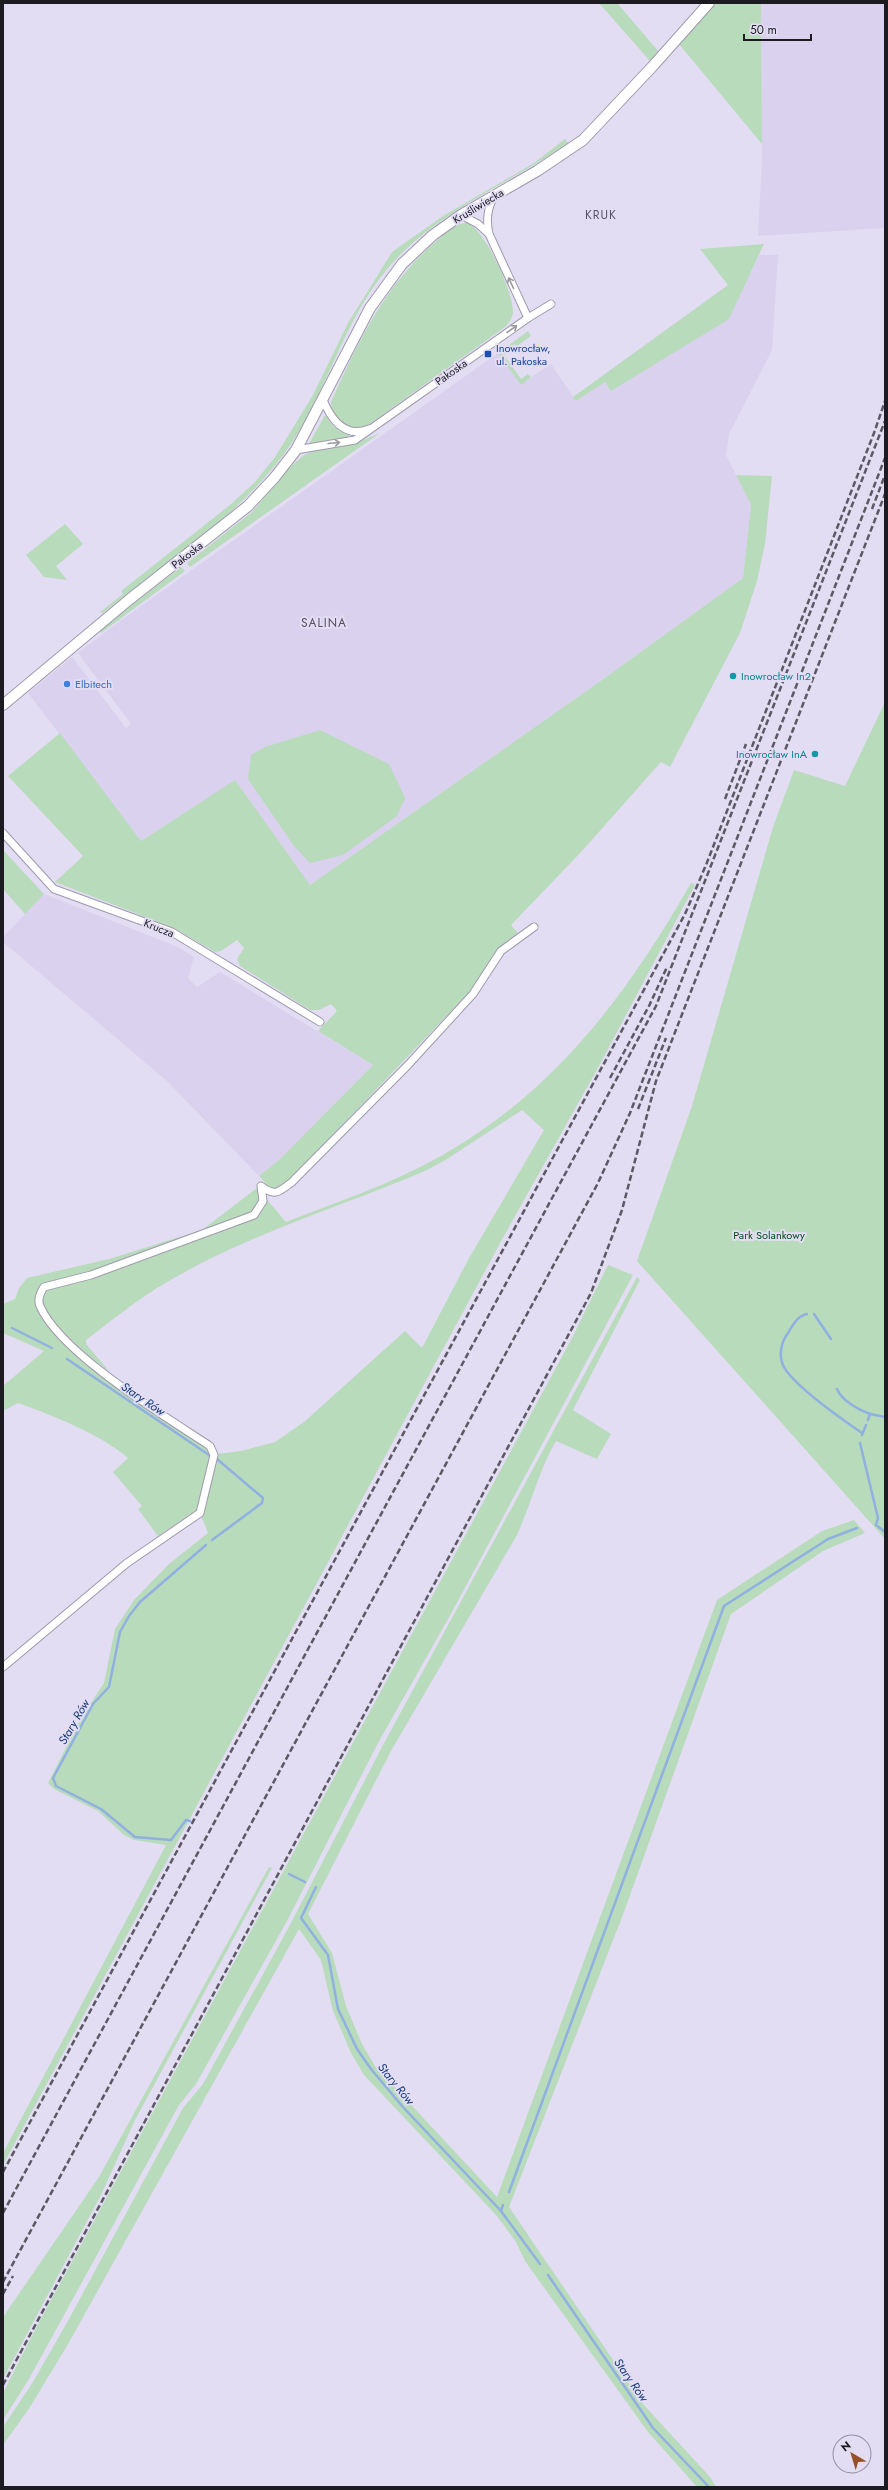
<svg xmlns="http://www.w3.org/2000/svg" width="888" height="2490" viewBox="0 0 888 2490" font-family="Jost,sans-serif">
<rect width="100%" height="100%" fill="#e3ddf3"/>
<g fill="#dad1ee">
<polygon points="761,3 885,3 885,228 758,236 762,159"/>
<polygon points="759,255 778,255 772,350 729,434 726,455 751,505 743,578 595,685 310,885 190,809 141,841 28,693 72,657 126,728 131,724 78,653 120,621 498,353 521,384 551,364 576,401 605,382 611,390 751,273"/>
<polygon points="44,894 178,947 194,957 188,978 197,987 220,972 373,1065 280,1159 259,1176 167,1081 3,942 3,937"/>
</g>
<g fill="#b8dbbb">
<polygon points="599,3 617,3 659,52 650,61"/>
<polygon points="714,3 761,3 762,144 679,44"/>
<path d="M565,139l3,4c-55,38 -122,65 -169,113 -52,52 -67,125 -106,185 -48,72 -124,119 -190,172l-3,-1 23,-18 -2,-3 109,-86 25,-23 20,-25 38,-62 35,-72 44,-71 51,-36 91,-53z"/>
<path d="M467,223c18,6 46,69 46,88 0,7 -4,12 -8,16l-137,98c-17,8 -37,-4 -37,-23 27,-60 56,-121 108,-163 8,-7 17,-16 28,-16z"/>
<polygon points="764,244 729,319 611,391 605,382 576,401 573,397 728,285 700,249"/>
<polygon points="528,331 531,336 504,355 521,379 528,374 531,377 521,385 498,353"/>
<polygon points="325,415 333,426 350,434 348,438 309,444"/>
<polygon points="380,433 190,567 187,563 252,512 290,467 304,455 319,449 356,443"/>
<polygon points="736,475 772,476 765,544 757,581 740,633 670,767 661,762 582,851 511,925 518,933 499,949 474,987 290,1180 282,1186 271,1189 259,1176 280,1159 373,1065 318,1031 337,1011 331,1004 319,1010 310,1010 240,966 237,959 244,948 237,940 221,951 215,952 174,928 55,882 83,856 8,776 60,733 141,841 235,780 310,885 595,685 743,578 751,505"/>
<polygon points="65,524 83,544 56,566 67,580 44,577 26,555"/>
<polygon points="181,567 185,571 101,633 99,630"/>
<polygon points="885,702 885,1539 637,1261 692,1106 773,827 794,770 845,786"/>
<polygon points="320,730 389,764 405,798 397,816 343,855 310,863 294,846 248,779 251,755 265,747"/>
<polygon points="3,850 44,894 25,914 3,889"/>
<path d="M691,883l4,2 -96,181 -95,170 -501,929v-12l163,-308 -32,-5 -10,-5 -26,-24 -44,-22 -6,-6 33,-65 23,-35 11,-54 19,-29 35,-36 39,-31 -6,-15 15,-64 24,-3 34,-9 29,-20 101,-91 17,17 46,-88 76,-130 -22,-20 -75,49 -20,11c-86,37 -179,64 -260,112 -29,17 -55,38 -81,58v4l23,27 -32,-24 -5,5 135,97 3,9 -13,52 -39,26 -20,-27 4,-3 -29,-34 15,-14c-28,-24 -74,-42 -110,-55l-15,8v-25l41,-35 -41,-18v-29l12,-5 4,-11 8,-10 82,-19 93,-29 55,-42 29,34c51,-20 105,-38 153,-65 115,-64 188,-162 252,-274z"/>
<polygon points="608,1265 633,1275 452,1612 378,1743 287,1921 196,2084 179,2105 29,2379 3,2420 3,2393 36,2328 571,1340"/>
<path d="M637,1277l3,3 -67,130 38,24 -14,25 -41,-18c-17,29 -25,63 -39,94l-126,216 -83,163 24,39 14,53 16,38 13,22 122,131 220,-597 105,-69 32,-11 11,13 -42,18 -92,63 -107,298 -115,295 134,197 67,73 6,10h-19l-49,-55 -123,-171 -9,-19 -19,-26 -133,-141 -13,-22 -18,-42 -12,-51 -22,-31 -232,417 -37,61 -27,38v-18l30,-45 36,-63 114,-211 20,-24 88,-161 92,-178z"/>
<polygon points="269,1867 272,1868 135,2120 102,2193 3,2379 3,2317 99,2177"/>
</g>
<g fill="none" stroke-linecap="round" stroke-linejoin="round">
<g stroke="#90b0e1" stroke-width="2.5">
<path d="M807,1314c-10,2 -14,11 -19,19 -6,8 -10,21 -5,32 9,20 60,55 79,68"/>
<polyline points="814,1314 831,1339"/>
<polyline points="12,1328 52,1348"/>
<polyline points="67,1359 209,1455"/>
<path d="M837,1389c5,12 22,21 33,25"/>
<polyline points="868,1420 870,1414 885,1417"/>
<polyline points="862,1435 866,1425"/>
<polyline points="860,1443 878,1518 876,1525 885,1532"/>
<polyline points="212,1540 262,1503 263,1498 217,1459"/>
<polyline points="190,1821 186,1820 171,1840 135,1837 101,1809 56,1786 53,1778 93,1704 109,1687 120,1632 129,1616 140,1602 206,1545"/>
<polyline points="289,1874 305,1882"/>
<polyline points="316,1887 301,1918 328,1955 338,2009 357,2049 371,2069 402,2106 501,2211 540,2264"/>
<polyline points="509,2192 724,1606 828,1539 857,1528"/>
<polyline points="501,2211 503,2205"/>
<polyline points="548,2275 653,2428 709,2487"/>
</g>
<defs>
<g id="minor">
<path d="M494,196c-7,13 -8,24 -5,38l39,84"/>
<polyline points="461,215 478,224 489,234"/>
<path d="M323,400c8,19 22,39 46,29"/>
<polyline points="296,450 355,440 528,318 551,304"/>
<polyline points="3,833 54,889 172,932 320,1022"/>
<path d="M3,1667l124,-104 73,-50 14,-58 -4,-9c-44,-29 -150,-93 -170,-140 -3,-7 0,-13 4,-19l47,-12 163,-60 9,-14 -2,-15c14,11 18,6 31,-4l116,-117 65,-71 28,-43 33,-24"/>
</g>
<polyline id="secondary" points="3,705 130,599 248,506 275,477 296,450 370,308 402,264 433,235 461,215 537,171 583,140 652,67 709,3"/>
</defs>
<use href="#minor" stroke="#9f99ad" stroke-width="9"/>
<use href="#secondary" stroke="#9f99ad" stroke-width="12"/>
<use href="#minor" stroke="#fff" stroke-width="7"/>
<use href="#secondary" stroke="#fff" stroke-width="10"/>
<g stroke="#5c5864" stroke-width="2.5" stroke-dasharray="6 3" stroke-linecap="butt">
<polyline points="872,509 885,475"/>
<polyline points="725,799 746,744"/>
<polyline points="610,1078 649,1006 667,967"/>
<polyline points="638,1109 666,1038"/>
<polyline points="3,2172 685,914 706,865 874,433 885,401"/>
<polyline points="3,2213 656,1006 885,421"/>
<polyline points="3,2282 598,1183 630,1113 885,458"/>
<polyline points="3,2294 13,2276"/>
<polyline points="3,2385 591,1293 622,1210 656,1081 885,494"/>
</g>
</g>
<defs><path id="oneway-shaft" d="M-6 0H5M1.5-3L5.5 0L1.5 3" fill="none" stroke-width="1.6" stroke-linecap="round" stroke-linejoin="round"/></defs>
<g stroke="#99989c">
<use href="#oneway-shaft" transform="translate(511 283) rotate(-115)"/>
<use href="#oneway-shaft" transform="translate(512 329) rotate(-35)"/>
<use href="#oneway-shaft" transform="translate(334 443) rotate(-5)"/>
</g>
<rect fill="#1a4fb4" stroke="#e3ddf3" stroke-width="1.5" x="484" y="350" width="8" height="8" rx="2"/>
<g fill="#0f9aa8" stroke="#e3ddf3" stroke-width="1.5">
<circle cx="733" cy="676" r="4"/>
<circle cx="815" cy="754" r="4"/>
</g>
<circle fill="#3f7fe0" stroke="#e3ddf3" stroke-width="1.5" cx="67" cy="684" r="4"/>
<g text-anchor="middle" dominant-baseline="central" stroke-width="4" stroke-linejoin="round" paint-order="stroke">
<g font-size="11" fill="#1d1b22" stroke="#e3ddf3">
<text transform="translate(478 206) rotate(-31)">Kruśliwiecka</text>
<text transform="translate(451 372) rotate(-35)">Pakoska</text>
<text transform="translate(187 555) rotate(-38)">Pakoska</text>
<text transform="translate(159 928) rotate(22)">Krucza</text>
</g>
<g font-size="11" fill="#164399" stroke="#e3ddf3" text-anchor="start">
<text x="496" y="348">Inowrocław,<tspan x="496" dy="13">ul. Pakoska</tspan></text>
</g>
<g font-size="11" fill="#0d838f" stroke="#e3ddf3" text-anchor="start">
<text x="741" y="676">Inowrocław In2</text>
<text x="807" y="754" text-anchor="end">Inowrocław InA</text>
</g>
<g font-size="11" fill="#366cbe" stroke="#e3ddf3" text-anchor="start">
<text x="75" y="684">Elbitech</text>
</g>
<g font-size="11" fill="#004d18" stroke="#e3ddf3">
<text x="769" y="1235">Park Solankowy</text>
</g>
<g font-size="12" letter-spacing="1" fill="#575163" stroke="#e3ddf3">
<text x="601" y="215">KRUK</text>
<text x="324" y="623">SALINA</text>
</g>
<g font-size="12" font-style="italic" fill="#183d78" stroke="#e3ddf3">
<text transform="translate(143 1399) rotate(34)">Stary Rów</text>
<text transform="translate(74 1722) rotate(-60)">Stary Rów</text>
<text transform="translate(396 2084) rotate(51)">Stary Rów</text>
<text transform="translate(631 2380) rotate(55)">Stary Rów</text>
</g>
</g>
<rect width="888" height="2490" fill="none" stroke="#1d1b22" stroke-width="8"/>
<g transform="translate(852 2454) rotate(322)"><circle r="19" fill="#e3ddf3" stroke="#948f9f"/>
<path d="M0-3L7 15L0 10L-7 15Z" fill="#965127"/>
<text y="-6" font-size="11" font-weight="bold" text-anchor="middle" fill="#1d1b22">N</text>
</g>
<path d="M744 34v6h67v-6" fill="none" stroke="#1d1b22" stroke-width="2"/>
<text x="750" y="34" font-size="12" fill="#1d1b22" stroke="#e3ddf3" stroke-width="3" paint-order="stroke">50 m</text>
</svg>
